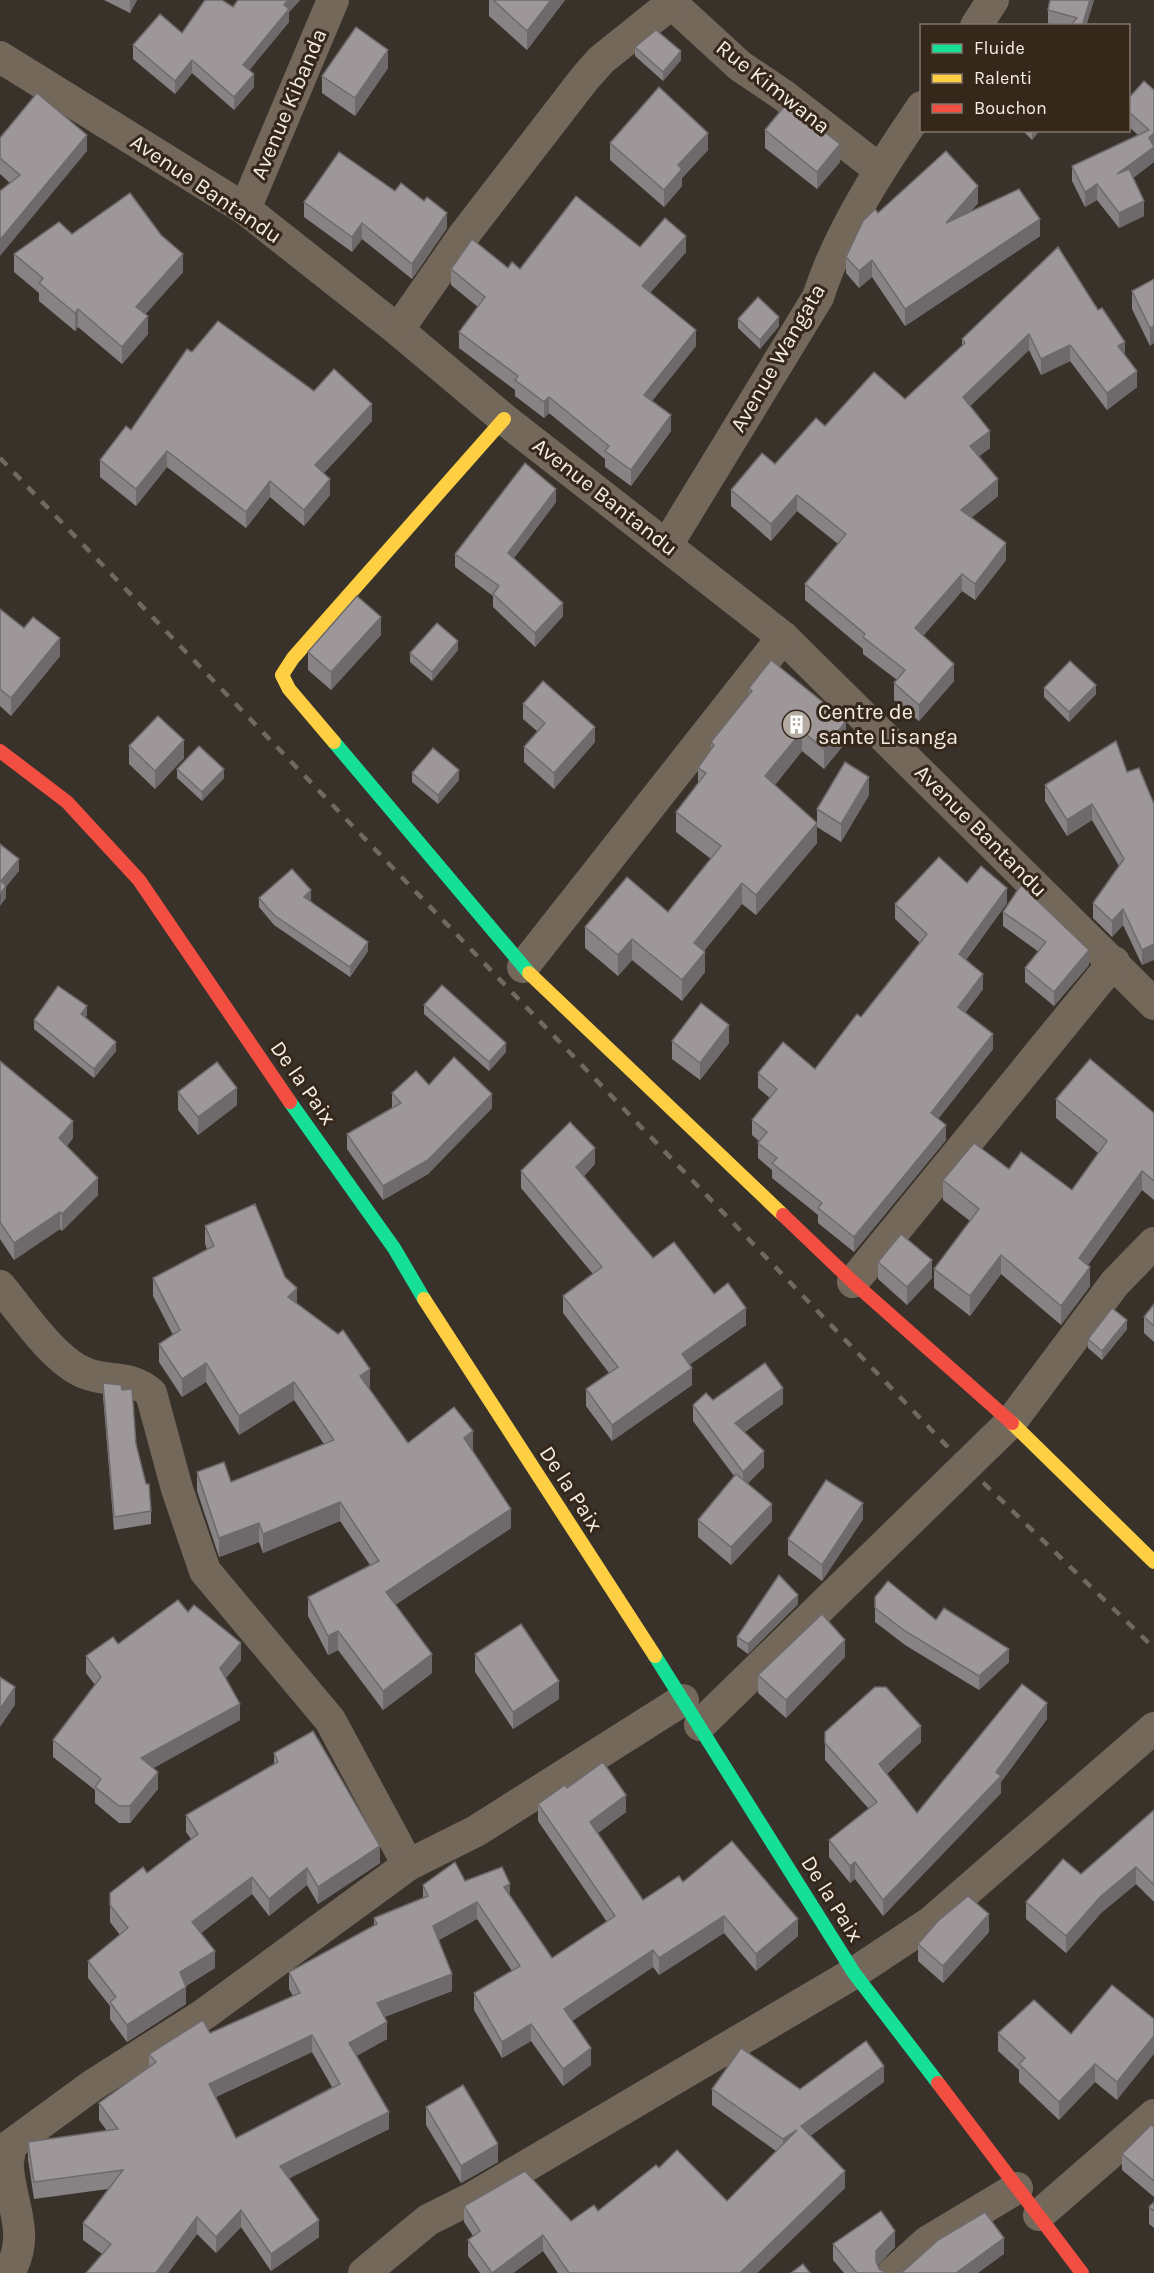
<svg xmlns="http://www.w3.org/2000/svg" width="1154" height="2273" viewBox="0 0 1154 2273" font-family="Karla,sans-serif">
<rect width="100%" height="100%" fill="#39322a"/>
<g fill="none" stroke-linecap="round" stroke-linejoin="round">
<g stroke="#74685b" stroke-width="32">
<polyline points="668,0 740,66 783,95 880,170"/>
<polyline points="976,26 993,0"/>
<polyline points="0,57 245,209 398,330 504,419 783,637 1154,1004"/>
<polyline points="245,209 333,0"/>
<polyline points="398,330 464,235 585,78 601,60 672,3"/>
<path d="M667,545l151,-248c22,-68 64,-131 104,-190"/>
<polyline points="523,967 783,637"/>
<polyline points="853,1282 1114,962"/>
<path d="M0,1286c21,25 54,75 85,87 24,10 44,1 66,20l26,96 28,82 125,149 78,145"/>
<polyline points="700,1725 1011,1422 1115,1283 1154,1243"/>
<polyline points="1039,2215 1154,2115"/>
<path d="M9,2273c22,-39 2,-66 -1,-105 -1,-7 2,-16 3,-23l82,-60 110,-70 205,-150 68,-34 207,-131"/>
<polyline points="364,2273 428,2220 472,2198 854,1973 931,1922 1154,1728"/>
<polyline points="893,2273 927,2242 1017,2188"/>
</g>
<g stroke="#16e098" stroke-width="14">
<polyline points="334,742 529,973"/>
<polyline points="290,1102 394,1248 424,1299"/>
<polyline points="655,1656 854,1973 938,2083"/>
</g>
<g stroke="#ffcf43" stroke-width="14">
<polyline points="334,742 289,689 282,675 293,658 504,419"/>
<polyline points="529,973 783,1215"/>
<polyline points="424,1299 655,1656"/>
<polyline points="1012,1423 1154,1562"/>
</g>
<g stroke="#f24e42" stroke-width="14">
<polyline points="0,751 67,802 139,880 290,1102"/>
<polyline points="783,1215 853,1282 1012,1423"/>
<polyline points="938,2083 1082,2273"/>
</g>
<polyline stroke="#716960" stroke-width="4.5" stroke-dasharray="10 10" stroke-linecap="butt" points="0,458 966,1466 1154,1648"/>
</g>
<g fill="#878284" fill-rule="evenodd">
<polygon points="104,0 137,0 130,13"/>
<polygon points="238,0 300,0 289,12 289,22 249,70 254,87 234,110 192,73 175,94 133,59 133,45 182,33 233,7"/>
<polygon points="489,0 565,0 527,50 489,16"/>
<polygon points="1050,0 1094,0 1086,26 1057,26 1048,23 1048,10"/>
<polygon points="635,47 681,60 663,81 635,56"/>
<polygon points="388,68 355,116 322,93 322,76"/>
<polygon points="1144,81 1154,162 1133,178 1144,216 1119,228 1097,200 1085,207 1072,181 1072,166 1138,135 1128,126 1128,99"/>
<polygon points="765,130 840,162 817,189 765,148"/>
<polygon points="1022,130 1040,130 1032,140"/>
<polygon points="0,138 87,151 10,183 0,174"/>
<polygon points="610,143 708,150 682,178 682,186 664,207 610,160"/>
<polygon points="304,202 447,228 412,279 362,239 352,252 304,217"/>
<polygon points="978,203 970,212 1040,236 905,326 872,277 859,288 846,273 846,257 878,213"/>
<polygon points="72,234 183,272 145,314 148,334 122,364 78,327 75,331 39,301 39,293 14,272 14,254"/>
<polygon points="640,247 686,252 650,293 696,346 652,401 671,431 631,486 605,467 605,459 549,413 544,418 515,396 515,390 459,348 459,332 478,307 451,285 451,269 508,268 520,269"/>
<polygon points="1058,247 1125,355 1137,387 1107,410 1070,361 1041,375 1029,350 970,406 990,448 979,456 998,496 971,518 1006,560 975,600 962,591 923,636 954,681 919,721 894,700 894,683 897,680 863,654 863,649 805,600 805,584 838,544 797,511 771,541 731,506 731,490 775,464 825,426 905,399 962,346 962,339"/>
<polygon points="1154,279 1150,346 1132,309 1132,291"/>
<polygon points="738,319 779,326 760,349 738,328"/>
<polygon points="192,352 314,391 372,421 324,473 330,495 304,526 270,497 246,528 167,467 136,506 100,477 100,460 131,430"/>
<polygon points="556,502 514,558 563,616 535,647 493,607 493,596 455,567 455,554"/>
<polygon points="0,609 60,656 11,716 0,706"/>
<polygon points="381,635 331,690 308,670 308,652"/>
<polygon points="458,650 432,681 410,662 410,653"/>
<polygon points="749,688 846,742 824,769 802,751 775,785 817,843 756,915 742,904 704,951 705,972 682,1001 632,960 618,976 585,948 585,927 668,912 711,859 676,832 676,812 698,783 698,768 711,749 711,742 749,695"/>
<polygon points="1044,688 1096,694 1069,722 1044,697"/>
<polygon points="523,704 595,742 554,789 524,762 524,747 538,732 523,719"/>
<polygon points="129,746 184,758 155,789 129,764"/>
<polygon points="177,769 224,778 202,801 177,778"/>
<polygon points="1127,772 1154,804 1142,965 1123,925 1112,937 1093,918 1093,903 1119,866 1092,820 1067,836 1045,801 1045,785"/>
<polygon points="412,773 459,780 438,804 412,782"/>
<polygon points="869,795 841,842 817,827 817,809"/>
<polygon points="967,883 1007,903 966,960 983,989 965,1013 993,1049 938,1119 946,1140 854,1252 818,1223 818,1215 772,1178 772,1170 758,1158 758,1143 759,1141 752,1135 752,1120 770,1098 758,1088 758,1073 815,1069 861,1017 920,943 895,919 895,904"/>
<polygon points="259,898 311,899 310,900 368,951 350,977 274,925 259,907"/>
<polygon points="1003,912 1089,965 1054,1006 1025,982 1025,968 1039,952 1003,926"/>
<polygon points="424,1005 506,1052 489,1071 424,1014"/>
<polygon points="87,1015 85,1017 116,1051 94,1078 34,1029 34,1020"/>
<polygon points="672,1041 729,1043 700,1080 672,1059"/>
<polygon points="0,1061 73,1138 67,1146 98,1195 62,1231 60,1229 14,1260 0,1239"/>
<polygon points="429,1085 492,1108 428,1174 383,1200 347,1149 347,1134 392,1108 392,1093"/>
<polygon points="178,1092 237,1105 198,1135 178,1110"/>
<polygon points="1056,1099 1154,1113 1154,1200 1142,1190 1088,1265 1090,1286 1061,1325 1001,1274 970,1316 934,1288 934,1269 970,1221 943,1200 943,1180 1009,1169 1072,1190 1098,1153 1056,1118"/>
<polygon points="595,1164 584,1176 653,1258 714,1294 746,1325 689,1365 692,1385 612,1441 586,1406 586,1389 609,1373 563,1313 563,1296 593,1274 521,1188 521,1171"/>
<polygon points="205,1226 285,1277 297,1303 370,1387 369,1388 408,1443 473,1450 511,1528 395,1605 432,1673 383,1710 338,1650 328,1655 308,1616 308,1597 370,1565 340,1521 263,1553 259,1542 219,1557 197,1491 197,1472 231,1482 324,1444 294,1400 239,1435 206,1382 182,1397 159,1362 159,1344 173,1335 153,1296 153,1278 207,1249 205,1244"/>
<polygon points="878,1262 932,1278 907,1305 878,1279"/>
<polygon points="1154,1304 1154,1342 1144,1333 1144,1317"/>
<polygon points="1127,1329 1102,1360 1088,1348 1088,1339"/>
<polygon points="103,1383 136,1444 151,1511 151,1524 114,1530 103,1396"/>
<polygon points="713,1400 783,1404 745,1432 764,1467 748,1483 772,1521 731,1565 698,1537 698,1520 734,1476 693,1421 693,1405"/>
<polygon points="863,1519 822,1581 788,1555 788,1539"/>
<polygon points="875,1597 936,1620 1009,1662 979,1690 905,1645 875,1622"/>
<polygon points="798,1604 748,1654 737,1646 737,1637"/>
<polygon points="188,1612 241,1660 226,1678 240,1720 153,1768 158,1789 130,1823 119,1823 95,1803 95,1790 53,1757 53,1740 95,1685 86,1673 86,1656 118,1644"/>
<polygon points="475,1654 559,1699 513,1729 475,1672"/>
<polygon points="845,1657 786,1718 758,1693 758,1675"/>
<polygon points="1047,1719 1001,1782 1001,1793 883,1916 855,1879 850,1883 829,1857 829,1840 869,1809 825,1760 825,1732 921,1742 887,1774 917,1813"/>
<polygon points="274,1753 380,1863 318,1904 307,1885 269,1916 252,1894 201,1933 215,1968 186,1986 186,2004 127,2042 110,2019 110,2006 88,1978 88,1961 120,1935 110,1922 110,1893 147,1873 191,1839 186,1832 186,1815 274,1764"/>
<path d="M567,1788l59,24 -28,21 45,67 40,-18 115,54 -42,35 -32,-38 -65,42 -6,-8 -81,54 19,44 -28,21 -32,-45 -29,17 -28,-48v-17l38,-22 -35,-52 -38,21 13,51 -68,26 3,22 -31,17 33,73 -100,49 30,59 -48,34 -30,-44 -25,26 -19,-19 -29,39h-82l16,-19 -19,-14v-17l25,-34 -74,10 -6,-40v-17l79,-11 -8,-11v-17l50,-37v-12l61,-21 83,-37 -4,-7v-17l85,-47v-7l49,-20v-13l42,-4 45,14 42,63 55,-36 -69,-101v-17zM312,2052l20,35 -96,51 -20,-41z"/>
<polygon points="1154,1810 1154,1902 1136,1884 1101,1913 1066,1953 1026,1919 1026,1902 1081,1874"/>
<polygon points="989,1932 943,1983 918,1961 918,1944"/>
<polygon points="1154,2019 1117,2100 1095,2082 1059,2120 1019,2082 1019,2070 998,2051 998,2033 1071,2034"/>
<polygon points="884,2082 810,2136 845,2188 757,2273 558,2273 543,2251 513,2273 480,2273 468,2256 468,2240 473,2236 464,2222 464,2206 571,2221 598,2211 659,2168 727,2201 776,2151 712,2105 712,2089 800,2089"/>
<polygon points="426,2107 498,2162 461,2183 426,2125"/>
<polygon points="1154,2127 1154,2197 1122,2170 1122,2154"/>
<polygon points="1154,2202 1154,2228 1149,2224 1149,2207"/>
<polygon points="833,2244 895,2247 878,2265 879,2269 886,2273 844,2273 833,2260"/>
</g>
<g fill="#6e6a6b">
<polygon points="130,0 137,0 130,13"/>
<polygon points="288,0 300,0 289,12 289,22 243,78 243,65"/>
<polygon points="551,0 565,0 527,50 527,31"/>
<polygon points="1090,0 1094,0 1086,26 1082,26"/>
<polygon points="388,50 388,68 355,116 355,98"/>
<polygon points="681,51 681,60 663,81 663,72"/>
<polygon points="192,60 192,73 175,94 175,81"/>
<polygon points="254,74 254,87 234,110 234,97"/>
<polygon points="1032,130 1040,130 1032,140"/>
<polygon points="708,133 708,150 682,178 682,186 664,207 664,190 678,165"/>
<polygon points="1154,133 1154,162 1117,189 1117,174"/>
<polygon points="87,135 87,151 0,256 0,240"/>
<polygon points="840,144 840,162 817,189 817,172"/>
<polygon points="1097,184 1097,200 1085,207 1085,192"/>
<polygon points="978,186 978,203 946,240 946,223"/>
<polygon points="1144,201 1144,216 1119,228 1119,213"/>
<polygon points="447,213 447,228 412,279 412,264"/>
<polygon points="1040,219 1040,236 905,326 905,309"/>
<polygon points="362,223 362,239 352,252 352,237"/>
<polygon points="686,236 686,252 642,302 642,286"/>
<polygon points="183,254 183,272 136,325 136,307"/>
<polygon points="872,260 872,277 859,288 859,271"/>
<polygon points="78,309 78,327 75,331 75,313"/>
<polygon points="148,316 148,334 122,364 122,347"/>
<polygon points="779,317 779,326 760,349 760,340"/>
<polygon points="1154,326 1154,343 1150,346 1150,328"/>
<polygon points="696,330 696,346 644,411 644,395"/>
<polygon points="1029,334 1029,350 963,413 963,397"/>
<polygon points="1125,342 1125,358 1118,346"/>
<polygon points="1070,345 1070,361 1041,375 1041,359"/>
<polygon points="1137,371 1137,387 1107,410 1107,393"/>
<polygon points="549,397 549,413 544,418 544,402"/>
<polygon points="372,404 372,421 315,482 315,465"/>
<polygon points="671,415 671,431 631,486 631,470"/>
<polygon points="990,431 990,448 970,463 970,446"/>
<polygon points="167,451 167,467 136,506 136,489"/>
<polygon points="330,479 330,495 304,526 304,510"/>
<polygon points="998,479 998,496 961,526 961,510"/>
<polygon points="270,481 270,497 246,528 246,512"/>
<polygon points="556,489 556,502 508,566 508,553"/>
<polygon points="797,495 797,511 771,541 771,524"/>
<polygon points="1006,543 1006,560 975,600 975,584"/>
<polygon points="962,574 962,591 915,645 915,628"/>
<polygon points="563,603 563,616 535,647 535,633"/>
<polygon points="381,617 381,635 331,690 331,672"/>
<polygon points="60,638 60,656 11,716 11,698"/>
<polygon points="458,641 458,650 432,681 432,672"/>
<polygon points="954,664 954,681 919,721 919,705"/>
<polygon points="1096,685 1096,694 1069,722 1069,712"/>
<polygon points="846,721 846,742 824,769 824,749"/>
<polygon points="595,727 595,742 554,789 554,773"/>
<polygon points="802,731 802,751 765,797 765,776"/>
<polygon points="184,740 184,758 155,789 155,771"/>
<polygon points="224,769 224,778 202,801 202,792"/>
<polygon points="459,770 459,780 438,804 438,795"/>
<polygon points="869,777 869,795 841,842 841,824"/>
<polygon points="1092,804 1092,820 1067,836 1067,820"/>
<polygon points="817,823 817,843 756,915 756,895"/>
<polygon points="19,859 19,871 6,887 6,898 0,906 1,881"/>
<polygon points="742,883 742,904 694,963 694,943"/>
<polygon points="1007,888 1007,903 959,969 959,954"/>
<polygon points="311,890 311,899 304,906 304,897"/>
<polygon points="1123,909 1123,925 1112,937 1112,921"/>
<polygon points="632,939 632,960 618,976 618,955"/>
<polygon points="368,942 368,951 350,977 350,967"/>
<polygon points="1154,944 1154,960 1142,965 1142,950"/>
<polygon points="1089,950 1089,965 1054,1006 1054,992"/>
<polygon points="705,952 705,972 682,1001 682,980"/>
<polygon points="983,974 983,989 958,1022 958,1007"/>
<polygon points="87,1006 87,1015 81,1023 81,1014"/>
<polygon points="729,1025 729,1043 700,1080 700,1063"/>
<polygon points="993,1034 993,1049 931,1128 931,1113"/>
<polygon points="116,1042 116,1051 94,1078 94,1069"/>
<polygon points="506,1043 506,1052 489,1071 489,1062"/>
<polygon points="237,1088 237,1105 198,1135 198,1117"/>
<polygon points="492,1094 492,1108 428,1174 383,1200 383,1186"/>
<polygon points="73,1121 73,1138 59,1155 59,1138"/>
<polygon points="946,1125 946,1140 854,1252 854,1237"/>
<polygon points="595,1148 595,1164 576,1183 576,1167"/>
<polygon points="1142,1171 1142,1190 1079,1277 1079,1258"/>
<polygon points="98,1178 98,1195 62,1231 62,1214"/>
<polygon points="60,1212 60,1229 14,1260 14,1243"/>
<polygon points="1001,1255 1001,1274 970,1316 970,1296"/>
<polygon points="932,1260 932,1278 907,1305 907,1287"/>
<polygon points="1090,1267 1090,1286 1061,1325 1061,1306"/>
<polygon points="297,1288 297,1306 288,1297"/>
<polygon points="746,1308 746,1325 682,1370 682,1354"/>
<polygon points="1127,1320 1127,1329 1102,1360 1102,1351"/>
<polygon points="206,1363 206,1382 182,1397 182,1379"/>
<polygon points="692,1368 692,1385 612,1441 612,1425"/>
<polygon points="370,1369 370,1387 360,1394 360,1376"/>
<polygon points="294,1382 294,1400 239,1435 239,1416"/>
<polygon points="783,1388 783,1404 735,1439 735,1423"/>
<polygon points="473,1431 473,1450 464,1457 464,1438"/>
<polygon points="764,1451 764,1467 743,1488 743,1472"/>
<polygon points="340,1502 340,1521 263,1553 263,1534"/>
<polygon points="863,1503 863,1519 822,1581 822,1565"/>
<polygon points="772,1504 772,1521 731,1565 731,1547"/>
<polygon points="511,1509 511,1528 386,1611 386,1592"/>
<polygon points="259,1523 259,1542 219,1557 219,1538"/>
<polygon points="798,1595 798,1604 748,1654 748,1644"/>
<polygon points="338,1631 338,1650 328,1655 328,1636"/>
<polygon points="845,1640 845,1657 786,1718 786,1700"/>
<polygon points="241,1643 241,1660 220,1685 220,1668"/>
<polygon points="1009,1649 1009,1662 979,1690 979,1676"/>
<polygon points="432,1654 432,1673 383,1710 383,1691"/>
<polygon points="559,1681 559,1699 513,1729 513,1712"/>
<polygon points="15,1687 15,1705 0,1727 0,1709"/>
<polygon points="1047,1703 1047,1719 1001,1782 1001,1793 883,1916 883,1900 996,1772"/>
<polygon points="240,1704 240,1720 141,1775 141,1758"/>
<polygon points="921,1726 921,1742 879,1781 879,1764"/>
<polygon points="158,1772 158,1789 130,1823 130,1806"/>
<polygon points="626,1795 626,1812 590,1839 590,1822"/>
<polygon points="380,1846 380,1863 318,1904 318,1887"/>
<polygon points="855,1862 855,1879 850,1883 850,1866"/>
<polygon points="1136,1867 1136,1884 1101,1913 1066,1953 1066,1936 1101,1896"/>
<polygon points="307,1868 307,1885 269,1916 269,1899"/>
<polygon points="252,1877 252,1894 192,1939 192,1922"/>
<polygon points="510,1884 510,1901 504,1887"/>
<polygon points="477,1902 477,1919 433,1943 433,1926"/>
<polygon points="989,1914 989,1932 943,1983 943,1966"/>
<polygon points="724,1916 724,1933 659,1975 659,1958"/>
<polygon points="798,1919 798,1936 756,1971 756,1954"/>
<polygon points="653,1950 653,1967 564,2026 564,2009"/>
<polygon points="215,1951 215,1968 180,1989 180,1972"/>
<polygon points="452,1974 452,1991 377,2020 377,2003"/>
<polygon points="186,1987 186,2004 127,2042 127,2025"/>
<polygon points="387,2022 387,2039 349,2060 349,2043"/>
<polygon points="531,2024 531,2041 502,2058 502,2042"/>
<polygon points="312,2035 312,2052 209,2100 209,2084"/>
<polygon points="1154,2036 1154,2054 1117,2100 1117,2082"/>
<polygon points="591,2048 591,2065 563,2086 563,2069"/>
<polygon points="1095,2064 1095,2082 1059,2120 1059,2102"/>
<polygon points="884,2066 884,2082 801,2143 801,2126"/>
<polygon points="389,2112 389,2129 280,2183 280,2166"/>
<polygon points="797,2130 783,2156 783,2139"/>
<polygon points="498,2144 498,2162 461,2183 461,2166"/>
<polygon points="845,2171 845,2188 757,2273 740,2273"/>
<polygon points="241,2210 241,2227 216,2253 216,2237"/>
<polygon points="197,2217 197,2234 168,2273 156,2273"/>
<polygon points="319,2220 319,2237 271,2271 271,2254"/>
<polygon points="895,2231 895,2247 876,2267 876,2273 876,2251"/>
<polygon points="543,2235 543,2251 513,2273 492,2273"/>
<polygon points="1004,2238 1004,2254 978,2273 956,2273"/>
</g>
<g fill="#9d9799" stroke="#6e6a6b" stroke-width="1.5" fill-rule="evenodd">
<polygon points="205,0 222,0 233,7 238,0 288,0 284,5 289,9 243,65 254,74 234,97 192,60 175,81 133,45 160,14 182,33"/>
<polygon points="493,0 551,0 527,31"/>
<polygon points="1050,0 1090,0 1082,26 1070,26 1077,18 1048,10"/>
<polygon points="356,27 388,50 355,98 322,76"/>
<polygon points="656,30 681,51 663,72 635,47"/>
<polygon points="1144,81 1154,90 1154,133 1149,138 1154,147 1117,174 1129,169 1144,201 1119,213 1097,184 1085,192 1072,166 1149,130 1128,111 1128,99"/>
<polygon points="659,87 708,133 678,165 682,169 664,190 610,143"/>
<polygon points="37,93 87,135 0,240 0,191 20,175 0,158 0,138"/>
<polygon points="787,103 840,144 817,172 765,130"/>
<polygon points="946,151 978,186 946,223 1019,189 1040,219 905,309 872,260 859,271 846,257 863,221 875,209 878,213"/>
<polygon points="339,152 395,191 401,183 424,201 427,197 447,213 412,264 362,223 352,237 304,202"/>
<polygon points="130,193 161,235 183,254 136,307 148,316 122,347 78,309 75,313 39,283 43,278 14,254 59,222 72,234"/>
<polygon points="576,196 640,247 665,218 686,236 642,286 696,330 644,395 671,415 631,470 605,451 609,446 549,397 544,402 515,380 518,376 459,332 485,297 451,269 472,239 508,268 512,262 520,269"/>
<polygon points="1058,247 1098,310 1102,308 1125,342 1118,346 1137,371 1107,393 1070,345 1041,359 1029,334 963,397 990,431 970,446 998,479 961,510 1006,543 975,584 962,574 915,628 954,664 919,705 894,683 905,670 863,637 865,634 805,584 846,534 797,495 771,524 731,490 762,453 775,464 816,418 825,426 874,372 905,399 965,343 962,339"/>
<polygon points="1154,279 1154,326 1150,328 1132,291"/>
<polygon points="758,297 779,317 760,340 738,319"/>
<polygon points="218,321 314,391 334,369 372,404 315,465 330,479 304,510 270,481 246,512 167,451 136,489 100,460 126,426 131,430 187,349 192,352"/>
<polygon points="525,463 556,489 508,553 563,603 535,633 493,594 499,586 455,554"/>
<polygon points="357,596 381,617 331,672 308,652"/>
<polygon points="0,609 24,628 33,617 60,638 11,698 0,689"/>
<polygon points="437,623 458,641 432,672 410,653"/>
<polygon points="771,660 846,721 824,749 802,731 765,776 817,823 756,895 742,883 694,943 705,952 682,980 632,939 618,955 585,927 627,877 668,912 721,846 676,812 706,773 698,768 714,745 711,742 752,691 749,688"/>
<polygon points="1070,661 1096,685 1069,712 1044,688"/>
<polygon points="543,681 595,727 554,773 524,747 545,723 523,704"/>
<polygon points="158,716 184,740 155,771 129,746"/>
<polygon points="1116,741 1127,772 1139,768 1154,804 1154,944 1142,950 1123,909 1112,921 1093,903 1124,859 1092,804 1067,820 1045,785"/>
<polygon points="199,746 224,769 202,792 177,769"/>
<polygon points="433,748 459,770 438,795 412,773"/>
<polygon points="845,762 869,777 841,824 817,809"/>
<polygon points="0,844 19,859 1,881 6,886 0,894"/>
<polygon points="939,857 967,883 981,866 1007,888 959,954 983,974 958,1007 993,1034 931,1113 946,1125 854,1237 818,1208 822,1203 772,1163 777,1158 758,1143 767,1132 752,1120 777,1089 758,1073 783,1042 815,1069 857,1014 861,1017 927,934 895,904"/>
<polygon points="292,869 311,890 304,897 368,942 350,967 274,915 259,898"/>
<polygon points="1021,885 1089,950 1054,992 1025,968 1046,942 1003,912"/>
<polygon points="442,985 506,1043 489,1062 424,1005"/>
<polygon points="58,986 87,1006 81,1014 116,1042 94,1069 34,1020"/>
<polygon points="701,1003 729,1025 700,1063 672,1041"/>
<polygon points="454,1057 492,1094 428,1160 383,1186 347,1134 401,1103 392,1093 416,1071 429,1085"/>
<polygon points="1090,1059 1154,1113 1154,1181 1142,1171 1079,1258 1090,1267 1061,1306 1001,1255 970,1296 934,1269 979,1209 943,1180 974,1143 1009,1169 1021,1152 1072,1190 1107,1141 1056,1099"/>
<polygon points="0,1061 73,1121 59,1138 98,1178 62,1214 60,1212 14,1243 0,1222"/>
<polygon points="217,1062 237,1088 198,1117 178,1092"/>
<polygon points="570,1122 595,1148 576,1167 653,1258 674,1242 714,1294 728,1283 746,1308 682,1354 692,1368 612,1425 586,1389 618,1367 563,1296 602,1267 521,1171"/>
<polygon points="255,1204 285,1277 297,1288 288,1297 338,1334 343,1330 370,1369 360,1376 408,1443 454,1407 473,1431 464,1438 511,1509 386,1592 432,1654 383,1691 338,1631 328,1636 308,1597 379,1561 340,1502 263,1534 259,1523 219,1538 197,1472 224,1462 231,1482 334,1440 294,1382 239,1416 206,1363 182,1379 159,1344 180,1330 153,1278 214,1246 205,1226"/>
<polygon points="901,1234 932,1260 907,1287 878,1262"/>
<polygon points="1154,1304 1154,1326 1144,1317"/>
<polygon points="1112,1308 1127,1320 1102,1351 1088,1339"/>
<polygon points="765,1363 783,1388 735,1423 764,1451 743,1472 693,1405 706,1393 713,1400"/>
<polygon points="103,1383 121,1385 122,1390 132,1389 136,1444 146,1484 149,1484 151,1511 114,1517"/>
<polygon points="736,1474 772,1504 731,1547 698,1520"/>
<polygon points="826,1480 863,1503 822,1565 788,1539"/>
<polygon points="779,1575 798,1595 748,1644 737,1637"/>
<polygon points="888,1581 936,1620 944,1608 1009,1649 979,1676 905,1631 875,1608 875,1597"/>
<polygon points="178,1600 188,1612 194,1605 241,1643 220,1668 240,1704 141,1758 158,1772 130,1806 119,1806 95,1787 101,1779 53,1740 101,1677 86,1656 113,1637 118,1644"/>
<polygon points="822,1614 845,1640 786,1700 758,1675"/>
<polygon points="521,1624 559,1681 513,1712 475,1654"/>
<polygon points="0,1677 15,1687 0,1709"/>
<polygon points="1022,1684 1047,1703 996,1772 1001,1776 883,1900 855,1862 850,1866 829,1840 877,1802 825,1743 825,1732 875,1687 886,1687 921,1726 879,1764 917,1813"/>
<polygon points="313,1731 380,1846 318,1887 307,1868 269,1899 252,1877 192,1922 215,1951 180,1972 186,1987 127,2025 110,2002 116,1997 88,1961 128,1928 110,1905 110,1893 143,1867 147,1873 198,1834 186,1815 278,1762 274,1753"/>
<path d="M603,1762l23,33 -36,27 53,78 36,-24 4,6 49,-41 66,78 -42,35 -32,-38 -65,42 -6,-8 -89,59 27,39 -28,21 -32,-45 -29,18 -28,-49 46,-27 -43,-64 -44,24 19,48 -75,29 10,19 -38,21 40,69 -109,54 39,54 -48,34 -30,-44 -25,27 -19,-20 -41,56h-70l25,-29 -28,-21 40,-53 -89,12 -6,-40 90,-13 -19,-26 57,-41 -7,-8 54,-34 7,13 90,-40 -11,-21 88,-48 -3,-6 54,-22 -5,-11 32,-23 10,19 37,-14 8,17 -6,3 48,71 63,-42 -77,-112 27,-19 2,3zM312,2035l28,49 -104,54 -27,-54z"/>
<polygon points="1154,1810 1154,1885 1136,1867 1101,1896 1066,1936 1026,1902 1063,1859 1081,1874"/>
<polygon points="968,1896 989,1914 943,1966 918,1944 938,1921"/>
<polygon points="1112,1985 1154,2019 1154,2036 1117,2082 1095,2064 1059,2102 1019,2064 1025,2058 998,2033 1034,2000 1071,2034"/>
<polygon points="866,2041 884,2066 801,2126 845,2171 740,2273 569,2273 543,2235 492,2273 468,2240 480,2231 464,2206 525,2171 571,2221 594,2205 598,2211 656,2165 659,2168 677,2150 727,2201 797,2130 783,2139 712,2089 741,2048 800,2089"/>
<polygon points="463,2085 498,2144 461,2166 426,2107"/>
<polygon points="1151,2125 1154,2127 1154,2181 1122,2154"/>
<polygon points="1154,2202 1154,2211 1149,2207"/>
<polygon points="881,2211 895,2231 876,2251 876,2261 879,2269 886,2273 857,2273 833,2244"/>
<polygon points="985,2212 1004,2238 956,2273 899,2273 905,2270 938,2240"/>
<polygon points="803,2264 810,2273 791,2273"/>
</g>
<defs>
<symbol id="building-disc" viewBox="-11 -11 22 22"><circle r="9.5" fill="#b3aba2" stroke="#35281b"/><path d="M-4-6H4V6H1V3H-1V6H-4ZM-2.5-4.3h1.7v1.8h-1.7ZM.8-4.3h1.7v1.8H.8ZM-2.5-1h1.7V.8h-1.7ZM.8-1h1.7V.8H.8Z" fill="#fff"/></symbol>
</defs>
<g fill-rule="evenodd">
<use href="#building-disc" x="780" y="708" width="33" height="33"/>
</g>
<g text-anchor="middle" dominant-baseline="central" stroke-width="6" stroke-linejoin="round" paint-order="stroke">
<g font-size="22" fill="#f5ece3" stroke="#35281b">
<text transform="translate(773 87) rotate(38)">Rue Kimwana</text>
<text transform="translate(289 104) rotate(-67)">Avenue Kibanda</text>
<text transform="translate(206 189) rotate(34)">Avenue Bantandu</text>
<text transform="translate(778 358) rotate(-60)">Avenue Wangata</text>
<text transform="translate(605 497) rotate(38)">Avenue Bantandu</text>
<text transform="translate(981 831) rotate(45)">Avenue Bantandu</text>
<text transform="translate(303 1083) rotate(55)">De la Paix</text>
<text transform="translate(571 1489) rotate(57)">De la Paix</text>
<text transform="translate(832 1899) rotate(58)">De la Paix</text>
</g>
<g font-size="22" fill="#f5ece3" stroke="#35281b" text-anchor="start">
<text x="818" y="712">Centre de<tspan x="818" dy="25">sante Lisanga</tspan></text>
</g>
</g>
<rect x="920" y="24" width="210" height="108" fill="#35281b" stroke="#82766b" stroke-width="1.5"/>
<rect x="932" y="44" width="30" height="9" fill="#16e098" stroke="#82766b" stroke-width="1.5"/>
<text x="974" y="54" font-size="18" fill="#f5ece3">Fluide</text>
<rect x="932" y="74" width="30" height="9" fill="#ffcf43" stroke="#82766b" stroke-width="1.5"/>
<text x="974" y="84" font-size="18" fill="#f5ece3">Ralenti</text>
<rect x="932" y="104" width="30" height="9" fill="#f24e42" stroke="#82766b" stroke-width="1.5"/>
<text x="974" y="114" font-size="18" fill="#f5ece3">Bouchon</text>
</svg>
